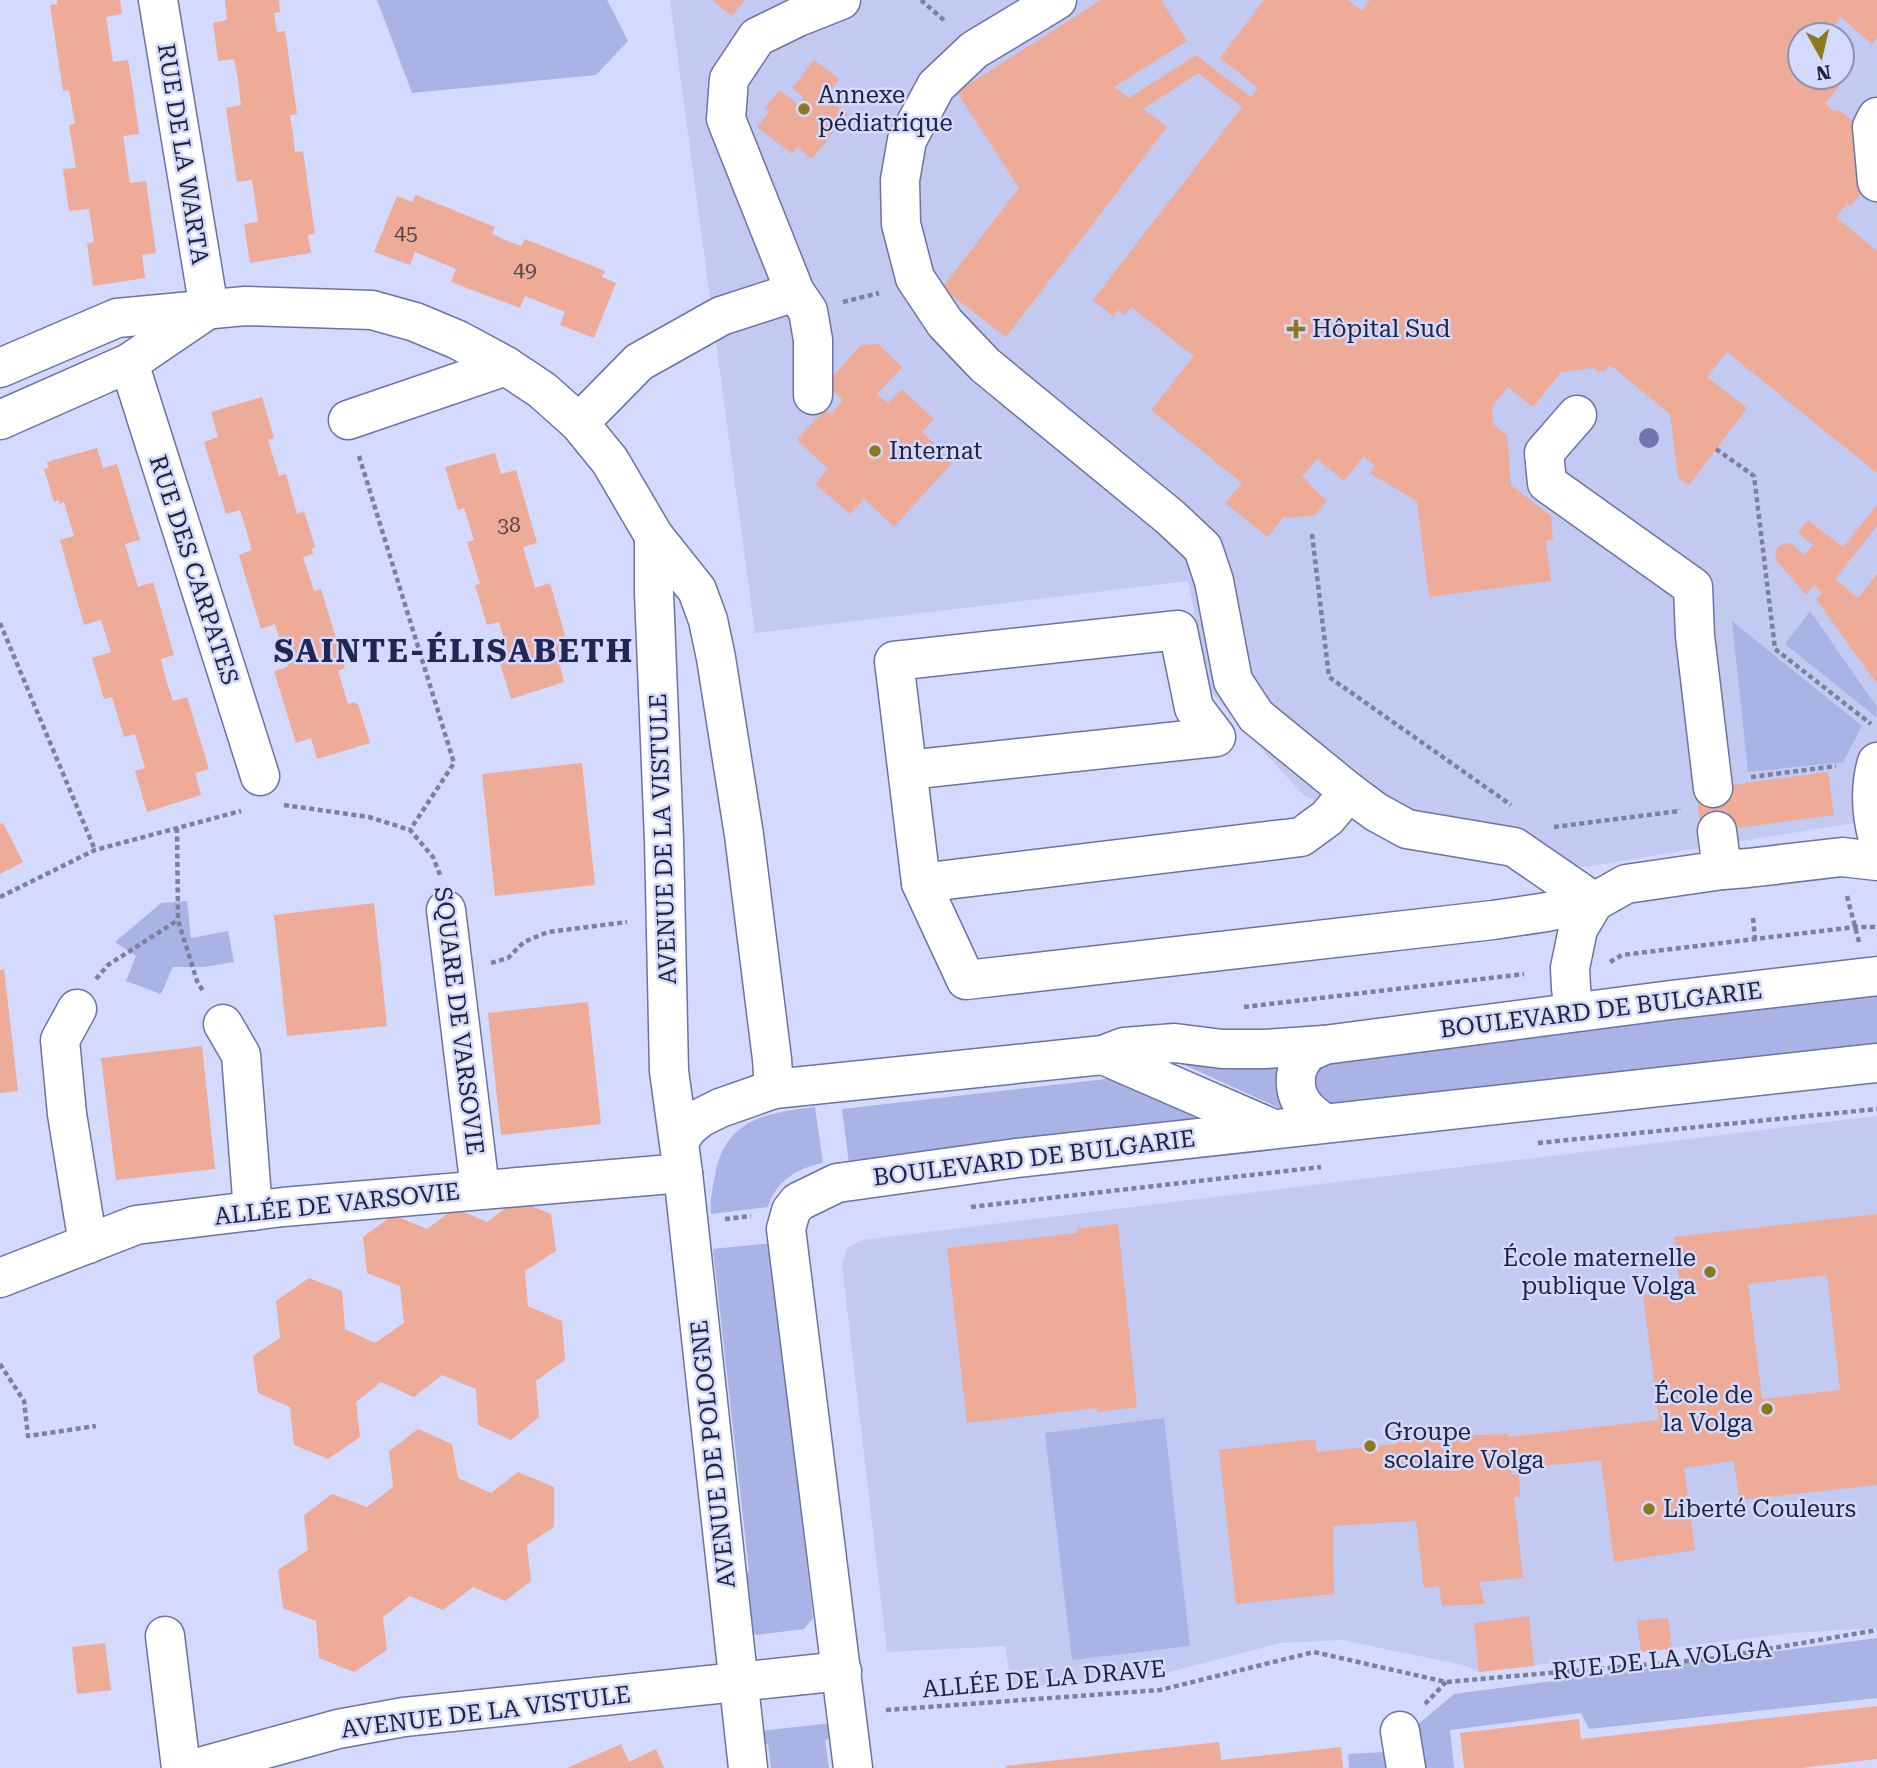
<svg xmlns="http://www.w3.org/2000/svg" width="1877" height="1768" viewBox="0 0 1877 1768" font-family="'Roboto Serif',serif">
<rect width="100%" height="100%" fill="#d3dafe"/>
<g fill="#c2caf1" fill-rule="evenodd">
<path d="M670,0h1207v808l-11,13 -282,46 -167,-19 -114,-53 -92,-103 -23,-111 -433,52zM1800,35h42v42h-42z"/>
<polygon points="1877,1116 1877,1628 1793,1633 1479,1672 1463,1665 1341,1640 1281,1643 1150,1677 1012,1688 1005,1646 887,1652 842,1265 847,1248 862,1240"/>
</g>
<g fill="#aab3e6">
<polygon points="377,0 607,0 628,41 596,75 412,93"/>
<polygon points="1810,611 1877,707 1876,717 1785,644"/>
<polygon points="1732,621 1862,726 1843,762 1748,772"/>
<polygon points="187,901 191,938 228,931 234,962 204,967 173,967 161,994 126,981 136,956 115,942 161,903"/>
<polygon points="1877,990 1877,1046 1350,1107 1318,1103 1311,1070 1315,1063"/>
<polygon points="1289,1060 1290,1113 1180,1063"/>
<polygon points="1132,1076 1213,1122 849,1164 842,1109"/>
<path d="M815,1107l8,56c-26,5 -47,18 -55,44l-57,7c-1,-13 1,-26 4,-39 10,-56 51,-62 100,-68z"/>
<polygon points="771,1243 813,1618 804,1629 757,1635 751,1632 741,1582 749,1571 713,1249"/>
<polygon points="1164,1418 1190,1646 1072,1660 1045,1433"/>
<polygon points="1877,1638 1877,1698 1589,1729 1581,1713 1450,1730 1454,1768 1416,1768 1409,1732 1454,1694"/>
<polygon points="832,1723 834,1737 825,1740 829,1768 771,1768 768,1744 761,1744 759,1731"/>
<polygon points="1384,1752 1387,1768 1349,1768 1348,1754"/>
</g>
<g fill="#edab98" fill-rule="evenodd">
<polygon points="57,0 120,0 122,14 106,17 113,62 128,60 134,97 139,134 123,136 130,183 146,181 156,253 142,255 145,278 93,286 87,243 94,242 89,209 69,211 63,169 76,168 69,125 75,124 69,90 63,91 50,5 57,4"/>
<polygon points="225,0 279,0 280,12 274,13 277,32 285,31 297,114 290,115 293,135 295,152 303,151 315,234 308,235 311,253 250,263 244,224 258,222 255,200 252,180 237,182 226,108 241,105 238,80 234,59 218,61 213,23 227,20"/>
<polygon points="712,0 745,0 732,16"/>
<polygon points="1101,0 1161,0 1187,41 1114,87 1129,98 1196,55 1251,97 1258,88 1220,58 1264,0 1348,0 1362,11 1370,0 1877,0 1877,37 1872,44 1841,17 1827,35 1800,35 1800,77 1842,77 1842,69 1848,74 1825,104 1835,112 1838,109 1857,124 1866,187 1851,206 1847,204 1836,217 1877,251 1877,473 1727,352 1707,377 1747,408 1689,485 1678,477 1670,414 1610,365 1605,371 1599,372 1594,368 1561,372 1533,407 1508,387 1492,407 1493,424 1507,435 1511,485 1551,516 1553,540 1546,541 1551,581 1429,597 1417,501 1369,473 1375,466 1364,456 1344,481 1317,459 1302,477 1309,482 1308,483 1327,501 1315,515 1287,518 1284,516 1268,537 1225,503 1242,483 1151,410 1194,356 1131,307 1125,315 1118,310 1113,316 1093,300 1242,107 1198,73 1143,109 1167,127 1006,337 942,288 1019,188 957,92"/>
<polygon points="814,60 839,79 826,97 848,114 812,159 797,147 792,154 757,127 770,111 765,108 779,90 798,104 804,97 792,88"/>
<polygon points="416,195 495,227 492,234 505,240 521,246 525,239 605,271 602,277 616,283 594,338 560,325 565,312 525,296 520,308 451,282 456,269 415,252 410,265 374,252 397,196 412,202"/>
<polygon points="878,344 902,367 877,394 888,403 902,389 934,419 922,432 953,462 894,527 864,499 850,514 815,484 828,469 797,440 825,409 831,414 843,400 826,384 861,345"/>
<polygon points="262,397 274,438 268,440 279,476 286,474 297,514 304,511 315,547 312,548 313,554 303,557 314,591 321,589 345,668 338,671 348,704 355,702 356,704 358,704 370,743 317,759 311,738 296,743 274,671 288,667 275,624 261,629 239,555 252,550 246,529 240,510 226,514 204,442 218,437 211,412"/>
<polygon points="97,448 103,468 117,464 140,540 125,544 138,587 153,582 174,655 161,659 166,680 173,701 187,697 209,769 195,773 201,795 147,812 135,771 145,768 135,734 124,737 112,697 104,699 92,658 111,652 101,620 84,625 60,540 74,536 64,502 59,504 59,500 54,502 44,469 49,468 47,462"/>
<polygon points="495,453 501,474 516,470 537,543 523,547 535,588 550,583 571,656 558,659 564,682 511,699 499,660 503,659 502,654 508,653 499,622 487,625 475,585 480,584 467,542 474,540 464,508 458,510 445,467"/>
<polygon points="1877,505 1877,526 1835,579 1858,598 1877,574 1877,684 1816,599 1822,593 1814,585 1806,595 1777,561 1775,553 1778,546 1786,543 1792,544 1804,555 1813,545 1798,533 1808,520 1843,547"/>
<polygon points="582,763 595,885 495,896 482,774"/>
<polygon points="1828,772 1834,815 1701,833 1696,790"/>
<polygon points="3,823 23,862 0,874 0,824"/>
<polygon points="374,903 387,1026 287,1036 274,915"/>
<polygon points="4,969 18,1091 0,1093 0,970"/>
<polygon points="588,1002 601,1124 501,1135 488,1013"/>
<polygon points="202,1046 215,1169 116,1180 101,1058"/>
<polygon points="516,1200 551,1214 556,1251 525,1271 528,1306 562,1321 565,1360 536,1381 539,1417 511,1440 478,1425 476,1389 442,1375 414,1397 381,1382 356,1402 360,1437 328,1459 294,1445 290,1407 258,1393 253,1356 280,1338 276,1301 309,1278 342,1291 345,1329 375,1343 404,1323 400,1286 367,1273 363,1237 393,1215 427,1229 455,1208 487,1222"/>
<path d="M1877,1214v271l-138,15 -5,-39 -50,7 11,82 -81,12 -13,-102 -89,9v6h7l1,22h-6l9,81 -44,4 6,22 -43,2 -3,-20 -15,2 -8,-67 -83,5 1,68 -98,10 -17,-154 96,-11 2,13 79,-8 6,-6 106,-4v3l151,-17 -16,-125 37,-5 -6,-53zM1827,1275l13,115 -78,9 -14,-115z"/>
<polygon points="1118,1224 1137,1407 1097,1412 1097,1408 967,1423 947,1248 1077,1233 1077,1229"/>
<polygon points="418,1429 452,1444 458,1478 491,1493 518,1472 554,1487 554,1527 527,1545 531,1581 505,1601 473,1587 443,1610 410,1596 383,1617 387,1650 354,1672 319,1658 316,1621 283,1608 278,1570 308,1550 304,1515 332,1494 367,1507 393,1487 389,1451"/>
<polygon points="1529,1616 1534,1666 1479,1672 1474,1623"/>
<polygon points="1668,1618 1672,1649 1641,1652 1637,1621"/>
<polygon points="105,1643 111,1690 77,1694 72,1647"/>
<polygon points="1877,1706 1877,1759 1801,1768 1464,1768 1460,1733 1579,1719 1581,1739"/>
<polygon points="1219,1742 1221,1760 1341,1747 1343,1768 1006,1768 1006,1766"/>
<polygon points="621,1744 629,1762 656,1749 664,1768 567,1768"/>
</g>
<g fill="none" stroke-linecap="round" stroke-linejoin="round">
<defs>
<g id="minor">
<polyline points="158,0 209,309"/>
<polyline points="1057,0 974,50 936,86 907,140 900,180 901,224 915,278 945,323 985,365 1170,517 1203,548 1214,581 1233,681 1256,716 1349,792 1376,812 1407,829 1514,847 1594,902"/>
<polyline points="1877,117 1872,127 1877,182"/>
<polyline points="795,292 808,311 813,340 813,395"/>
<polyline points="129,363 260,776"/>
<polyline points="0,368 117,318 245,306 372,310 415,322 458,340 506,366 542,390 579,423 610,461 654,536 697,590 708,620 716,658 744,835 772,1059 774,1089"/>
<polyline points="1577,415 1544,453 1547,483 1693,587 1695,636 1713,788"/>
<polyline points="0,420 129,363 204,312"/>
<polyline points="348,420 506,366"/>
<polyline points="579,423 639,362 721,316 795,292 726,119 729,79 757,37 798,17 841,0"/>
<polyline points="654,536 654,593 664,840 669,1071 683,1173 748,1768"/>
<path d="M1877,762c-7,23 -6,50 0,73"/>
<polyline points="908,770 1216,737 1194,708 1178,630 894,661 921,883"/>
<polyline points="1349,792 1327,818 1301,837 921,883 966,980 1493,920 1547,912 1594,902 1626,884 1722,870 1748,868 1842,857 1877,861"/>
<polyline points="1717,831 1722,870"/>
<polyline points="446,910 480,1189"/>
<polyline points="77,1009 60,1040 67,1114 88,1244"/>
<polyline points="1574,1012 1571,988 1570,968 1578,929 1594,902"/>
<polyline points="223,1024 241,1055 253,1211"/>
<polyline points="1103,1055 1271,1128"/>
<path d="M1323,1123c-5,-5 -12,-9 -17,-15 -13,-14 -14,-37 -1,-52 4,-5 13,-8 19,-11"/>
<polyline points="679,1141 688,1128 700,1118 720,1108 774,1089 1103,1055 1124,1047 1175,1043 1222,1049 1265,1049 1324,1045 1671,1000 1877,976"/>
<polyline points="0,1278 136,1225 283,1207 683,1173"/>
<polyline points="165,1636 181,1768"/>
<polyline points="1400,1731 1406,1768"/>
<polyline points="196,1768 338,1729 404,1717 842,1671"/>
<polyline points="853,1768 786,1229 791,1211 798,1202 837,1183 1016,1158 1877,1063"/>
</g>
</defs>
<use href="#minor" stroke="#6a73a8" stroke-width="41"/>
<g stroke="#7b809d" stroke-width="4.5" stroke-dasharray="5 3.5" stroke-linecap="butt">
<polyline points="921,0 946,22"/>
<polyline points="843,302 879,293"/>
<polyline points="1716,449 1754,476 1775,649 1871,724"/>
<polyline points="359,456 454,763 410,830"/>
<polyline points="1312,534 1329,677 1511,805"/>
<polyline points="0,623 95,850"/>
<polyline points="1751,777 1836,766"/>
<polyline points="284,805 369,817 410,830 433,857 440,875"/>
<polyline points="1554,827 1679,811 1679,809"/>
<polyline points="177,828 178,920 197,981 203,991"/>
<polyline points="1847,896 1859,942"/>
<polyline points="0,897 95,850 241,811"/>
<polyline points="1753,918 1755,939"/>
<polyline points="1610,962 1622,955 1855,927 1877,927"/>
<polyline points="491,963 508,958 524,942 548,932 627,922"/>
<polyline points="96,979 108,965 178,920"/>
<polyline points="1244,1007 1524,974"/>
<polyline points="1538,1143 1877,1109"/>
<polyline points="971,1207 1321,1167"/>
<polyline points="725,1219 751,1216"/>
<polyline points="0,1364 24,1401 28,1436 96,1426"/>
<polyline points="1425,1704 1446,1682"/>
<polyline points="886,1710 1160,1690 1314,1652 1446,1682 1710,1659 1877,1630"/>
</g>
<use href="#minor" stroke="#fff" stroke-width="38"/>
</g>
<circle fill="#7274b2" cx="1649" cy="438" r="10"/>
<g fill="#8c781d" stroke="#d3dafe" stroke-width="2.5">
<circle cx="804" cy="109" r="7"/>
<path d="M1292.5 318.5h7v7h7v7h-7v7h-7v-7h-7v-7h7z"/>
<circle cx="875" cy="451" r="7"/>
<circle cx="1710" cy="1272" r="7"/>
<circle cx="1767" cy="1409" r="7"/>
<circle cx="1370" cy="1446" r="7"/>
<circle cx="1649" cy="1509" r="7"/>
</g>
<g text-anchor="middle" dominant-baseline="central" stroke-width="5" stroke-linejoin="round" paint-order="stroke">
<g font-size="21" fill="#544652">
<text x="406" y="233">45</text>
<text x="525" y="270">49</text>
<text x="509" y="525">38</text>
</g>
<g font-size="24" fill="#21253b" stroke="#d3dafe" text-anchor="start">
<text x="818" y="95">Annexe<tspan x="818" dy="28">pédiatrique</tspan></text>
<text x="1312" y="329">Hôpital Sud</text>
<text x="889" y="451">Internat</text>
<text x="1696" y="1258" text-anchor="end">École maternelle<tspan x="1696" dy="28">publique Volga</tspan></text>
<text x="1753" y="1395" text-anchor="end">École de<tspan x="1753" dy="28">la Volga</tspan></text>
<text x="1384" y="1432">Groupe<tspan x="1384" dy="28">scolaire Volga</tspan></text>
<text x="1663" y="1509">Liberté Couleurs</text>
</g>
<g font-size="24" fill="#21253b" stroke="#d3dafe">
<text transform="translate(183 154) rotate(81)">RUE DE LA WARTA</text>
<text transform="translate(194 570) rotate(72)">RUE DES CARPATES</text>
<text transform="translate(663 839) rotate(-92)">AVENUE DE LA VISTULE</text>
<text transform="translate(1601 1010) rotate(-7)">BOULEVARD DE BULGARIE</text>
<text transform="translate(459 1021) rotate(83)">SQUARE DE VARSOVIE</text>
<text transform="translate(1034 1158) rotate(-7)">BOULEVARD DE BULGARIE</text>
<text transform="translate(337 1204) rotate(-6)">ALLÉE DE VARSOVIE</text>
<text transform="translate(713 1454) rotate(-96)">AVENUE DE POLOGNE</text>
<text transform="translate(1662 1660) rotate(-6)">RUE DE LA VOLGA</text>
<text transform="translate(1044 1679) rotate(-5)">ALLÉE DE LA DRAVE</text>
<text transform="translate(486 1712) rotate(-7)">AVENUE DE LA VISTULE</text>
</g>
<g font-size="32" font-weight="bold" letter-spacing="2" fill="#222655" stroke="#d3dafe">
<text x="454" y="651">SAINTE-ÉLISABETH</text>
</g>
</g>
<g transform="translate(1821 56) rotate(172)"><circle r="33" fill="#d3dafe" stroke="#8c92b0" stroke-width="2"/>
<path d="M0-5L12 26L0 18L-12 26Z" fill="#8c781d"/>
<text y="-10" font-size="19" font-weight="bold" text-anchor="middle" fill="#21253b">N</text>
</g>
</svg>
